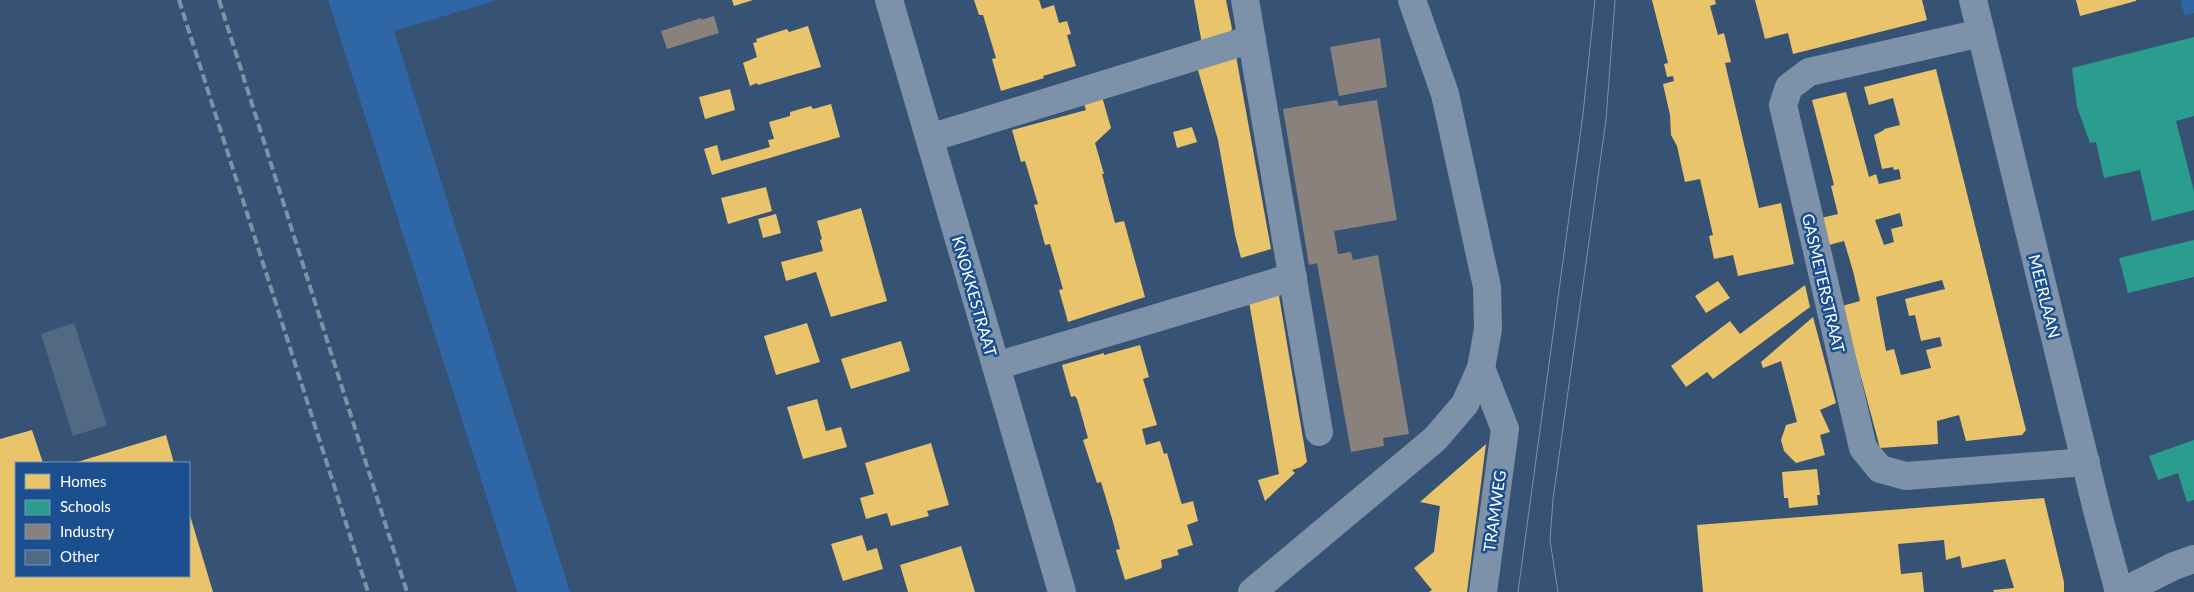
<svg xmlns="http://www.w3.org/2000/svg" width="2194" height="592" viewBox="0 0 2194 592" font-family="Lato,sans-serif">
<rect width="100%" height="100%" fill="#365274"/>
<g fill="#2f66a5">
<polygon points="328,0 498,0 394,31 570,592 517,592"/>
<polygon points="2181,0 2194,0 2194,13 2184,15"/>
</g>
<g fill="#e9c46a" fill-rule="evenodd">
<polygon points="732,0 753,0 734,6"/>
<polygon points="974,0 1039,0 1042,9 1054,5 1059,23 1067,21 1071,34 1067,35 1076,66 1043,76 1044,78 1001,91 992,59 996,58 983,15 979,15"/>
<polygon points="1194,0 1226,0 1232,29 1226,37 1202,44"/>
<polygon points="1652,0 1715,0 1716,4 1710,6 1718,35 1724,33 1731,62 1725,63 1759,208 1781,203 1794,264 1738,276 1733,255 1714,259 1709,236 1713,235 1700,179 1685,182 1677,146 1671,135 1670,115 1663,84 1674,81 1673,76 1667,77 1664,64 1668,63"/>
<polygon points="1755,0 1922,0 1927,20 1793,54 1788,33 1765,39"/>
<polygon points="2076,0 2136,0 2136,1 2080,16"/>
<polygon points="808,26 821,67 758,85 757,83 750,86 743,63 757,57 753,43 757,42 756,39 787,29 789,32"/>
<polygon points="1236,56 1271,249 1241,258 1235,235 1218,140 1196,63"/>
<path d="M1936,69l90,361 -4,5 -56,6 -7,-26 -22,6 1,23 -58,4 -38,-142 18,-5 -7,-30 -9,-30 -15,4 -8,-27 17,-4 -7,-28 3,-1 -22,-85 34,-8 23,85 7,-3 3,10 22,-5 -2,-10 -5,1 -1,-3 -11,2 -8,-34 10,-5v-1l16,-4 -7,-27 -24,7 -5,-18zM1900,213l3,13 -12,3 3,13 -10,3 -9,-25zM1942,280l3,9 -40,10 4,17 6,-1 6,26 19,-4 2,9 -16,4 5,18 -30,7 -7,-26 -8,2 -10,-54z"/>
<polygon points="730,89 735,110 705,119 699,97"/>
<polygon points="1101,93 1111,128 1095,143 1104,174 1102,174 1115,223 1124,221 1145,297 1068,322 1059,290 1063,289 1062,286 1050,244 1045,245 1034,205 1038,204 1025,161 1021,162 1012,130 1086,110 1082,98"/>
<polygon points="831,104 840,137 712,175 704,149 717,145 721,161 770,147 768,140 774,139 769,122 790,116 790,112 811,106 813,109"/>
<polygon points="1192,127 1197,142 1177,148 1173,132"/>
<polygon points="766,187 772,211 728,224 721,198"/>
<polygon points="861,208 887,301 831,317 816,272 786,281 781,262 823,251 820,240 822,239 817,221"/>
<polygon points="776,214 781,233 763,238 758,219"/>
<polygon points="1718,281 1730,298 1706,313 1695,296"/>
<polygon points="1805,285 1810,307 1713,379 1707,372 1686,387 1671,366 1730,321 1740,334"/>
<polygon points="1267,291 1279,296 1307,462 1301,467 1292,470 1295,473 1265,501 1258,480 1279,474 1248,296"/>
<polygon points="1813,317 1836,403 1820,410 1830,432 1820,435 1825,455 1796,463 1784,451 1781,440 1786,425 1797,422 1781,361 1763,368 1761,362"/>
<polygon points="807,323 820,362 776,375 764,336"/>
<polygon points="901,341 910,371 851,389 841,359"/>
<polygon points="1140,345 1149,377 1143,379 1157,425 1142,429 1146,445 1160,441 1164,454 1167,453 1181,502 1182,504 1193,501 1198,521 1187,525 1193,545 1177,550 1179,555 1161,560 1162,567 1160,569 1125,580 1116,550 1120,549 1113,522 1101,482 1097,483 1083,440 1088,438 1077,399 1075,396 1071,397 1062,365 1104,353 1104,355"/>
<polygon points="817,399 826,431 841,427 847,447 803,459 787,407"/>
<polygon points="32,430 43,463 16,463 16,576 189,576 189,512 213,592 0,592 0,439"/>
<polygon points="166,435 174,463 74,463"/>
<polygon points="931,443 949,505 927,511 929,516 891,526 887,513 866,519 860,498 874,494 865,463"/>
<polygon points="1486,444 1467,592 1429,592 1432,590 1414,568 1434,552 1440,506 1420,502"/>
<polygon points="1817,469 1820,495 1817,495 1818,505 1789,508 1788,498 1784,498 1782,472"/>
<polygon points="2044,498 2064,582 2064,592 1994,592 1993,590 2014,588 2005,559 1962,568 1960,556 1946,560 1944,540 1898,544 1901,574 1922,572 1924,592 1703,592 1697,525"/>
<polygon points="862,535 867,551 877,548 883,569 843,581 831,544"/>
<polygon points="961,546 975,592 908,592 900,565"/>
</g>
<g fill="#2a9d8f">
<polygon points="2194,37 2194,116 2176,121 2194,191 2194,210 2152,221 2140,170 2104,178 2096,142 2090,143 2077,107 2072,68"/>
<polygon points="2194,240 2194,277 2128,293 2119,258"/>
<polygon points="2194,440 2194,500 2187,502 2178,473 2158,480 2149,456"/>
</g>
<g fill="#8a817c">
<polygon points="714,16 719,33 667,49 661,31 701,18 701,20"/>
<polygon points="1380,38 1387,87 1339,96 1330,47"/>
<polygon points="1337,100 1339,106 1377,100 1397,220 1334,231 1338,254 1351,252 1353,260 1378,255 1409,434 1383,438 1384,446 1351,452 1317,263 1309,265 1283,109"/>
</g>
<polygon fill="#526984" points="74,323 107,425 73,436 41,334"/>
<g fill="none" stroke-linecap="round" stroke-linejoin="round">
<g stroke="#7d92a8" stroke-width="28">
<polyline points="889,0 1062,592"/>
<polyline points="1245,0 1319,432"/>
<polyline points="1973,0 2097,510 2119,592"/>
<polyline points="1981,33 1809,72 1789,87 1783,105 1863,448 1880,469 1906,476 2086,462"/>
<polyline points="930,138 1252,39"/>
<polyline points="996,366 1293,277"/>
<polyline points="1481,368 1505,429 1483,592"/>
<polyline points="1252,592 1435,439 1465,404 1481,368 1488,329 1487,287 1445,94 1412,0"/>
<polyline points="2122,592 2174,566 2194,559"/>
</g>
<g stroke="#7e92a7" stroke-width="1">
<polyline points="1518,592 1583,114 1595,0"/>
<polyline points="1558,592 1550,540 1553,499 1606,120 1615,0"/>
</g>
<g stroke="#7e92a7" stroke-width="4" stroke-dasharray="9 4" stroke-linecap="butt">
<polyline points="179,0 368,592"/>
<polyline points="219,0 407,592"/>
</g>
</g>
<g text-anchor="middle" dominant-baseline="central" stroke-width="5" stroke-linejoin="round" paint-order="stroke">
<g font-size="16" fill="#fff" stroke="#1b4f8f">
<text transform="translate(1824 283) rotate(77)">GASMETERSTRAAT</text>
<text transform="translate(975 296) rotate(74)">KNOKKESTRAAT</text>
<text transform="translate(2045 296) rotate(76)">MEERLAAN</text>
<text transform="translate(1494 511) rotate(-82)">TRAMWEG</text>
</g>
</g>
<rect x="15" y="462" width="175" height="115" fill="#1b4f8f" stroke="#7695bc"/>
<rect x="25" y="474" width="25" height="15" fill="#e9c46a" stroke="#7695bc"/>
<text x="60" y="487" font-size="15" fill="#ffffff">Homes</text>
<rect x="25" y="500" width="25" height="15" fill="#2a9d8f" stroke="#7695bc"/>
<text x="60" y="512" font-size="15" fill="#ffffff">Schools</text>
<rect x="25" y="524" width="25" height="15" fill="#8a817c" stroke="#7695bc"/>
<text x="60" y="537" font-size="15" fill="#ffffff">Industry</text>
<rect x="25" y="550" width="25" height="15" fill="#526984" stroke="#7695bc"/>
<text x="60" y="562" font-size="15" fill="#ffffff">Other</text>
</svg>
